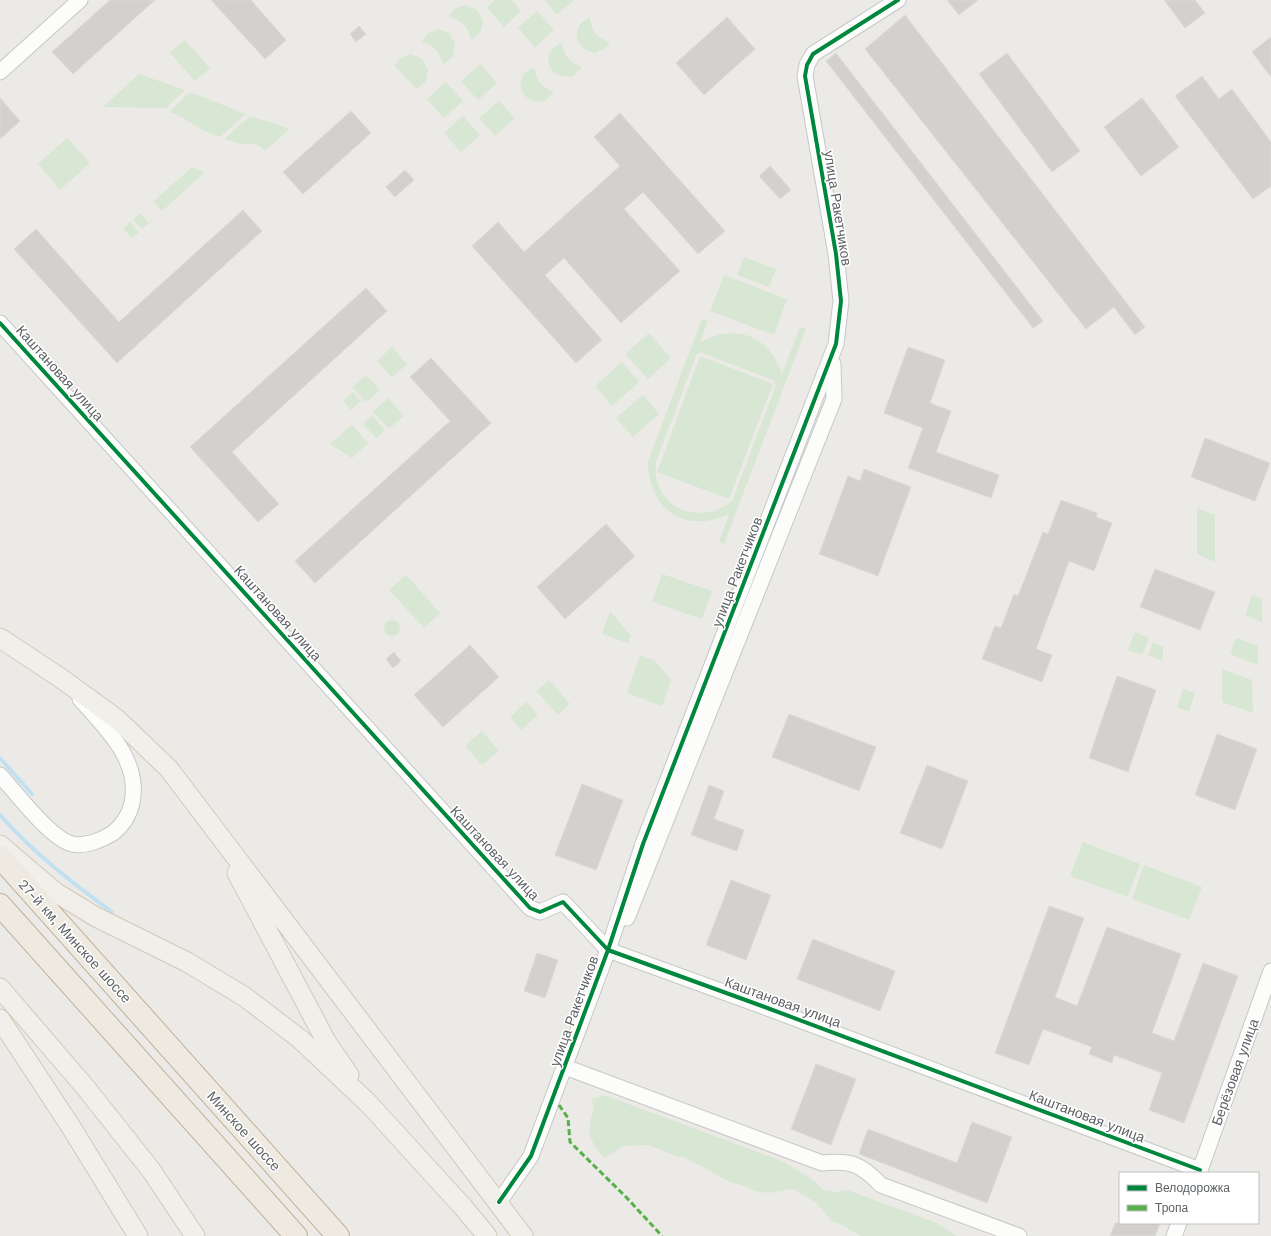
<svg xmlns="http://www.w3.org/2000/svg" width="1271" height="1236" viewBox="0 0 1271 1236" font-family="'Work Sans',sans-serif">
<rect width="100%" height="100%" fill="#eceae7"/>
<g fill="#d8e6d4" fill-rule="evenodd">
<polygon points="495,0 512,0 521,11 504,27 487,8"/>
<polygon points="544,0 574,0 557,15"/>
<path d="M465,5l11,4 7,11 -2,11 -10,9c-2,-13 -10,-20 -22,-23l5,-8z"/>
<polygon points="537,11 554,30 535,47 518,28"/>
<path d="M590,18c1,13 7,21 20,24l-4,6 -11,5 -11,-4 -7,-10c-1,-9 2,-18 13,-21z"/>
<path d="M438,29l11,4 6,11 -2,12 -9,8c-6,-11 -8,-19 -22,-22l5,-8z"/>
<polygon points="185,40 210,68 195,81 170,53"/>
<path d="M562,43c2,13 8,20 20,24l-9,9c-26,6 -34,-27 -11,-33z"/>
<polygon points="411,54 422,59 428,69 426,81 417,89 395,66 400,58"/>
<polygon points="480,64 497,83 478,100 461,81"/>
<path d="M534,68c2,12 8,20 20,24l-9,9c-25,6 -34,-27 -11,-33z"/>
<polygon points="139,74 185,90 166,108 103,107"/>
<polygon points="446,82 463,101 444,118 427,99"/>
<path d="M190,92l56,22 -26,23c-20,-6 -33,-19 -51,-25z"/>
<polygon points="499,101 515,118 495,136 479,118"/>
<path d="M250,116l40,13 -25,22c-10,-9 -11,-7 -24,-7 -6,-1 -12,-4 -17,-5z"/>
<polygon points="463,116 480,135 461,152 444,133"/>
<polygon points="67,138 90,163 60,190 38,164"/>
<polygon points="192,167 205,172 162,211 154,201"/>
<polygon points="140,213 149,223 142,229 133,220"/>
<polygon points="130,222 139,232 132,238 123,229"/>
<polygon points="744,257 776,269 769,287 737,275"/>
<polygon points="724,275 787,299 774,335 710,311"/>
<path d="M702,319l6,2 -8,21c36,-19 69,-7 82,32l18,-47 6,2 -82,215 -5,-2 10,-28c-45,21 -81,-5 -81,-53zM700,352l75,29v7l-43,113c-24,20 -63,15 -74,-17 -3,-7 -2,-15 -2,-22l40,-106z"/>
<polygon points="649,333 671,358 648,379 625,354"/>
<polygon points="392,347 407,364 392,378 377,361"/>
<polygon points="700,356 773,384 729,499 657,472"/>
<polygon points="622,362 639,382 612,406 595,386"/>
<polygon points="366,375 380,390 366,402 352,387"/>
<polygon points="353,392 361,401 351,410 343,401"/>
<polygon points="643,395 659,414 633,437 616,418"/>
<polygon points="388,398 404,416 389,429 373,412"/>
<polygon points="372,415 385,430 376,438 363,424"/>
<polygon points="352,425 368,443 352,458 330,444"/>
<polygon points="1197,508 1215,515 1215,562 1197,554"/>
<polygon points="662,574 712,591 702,619 652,602"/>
<polygon points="406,575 440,613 424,628 389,590"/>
<polygon points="1252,595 1262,599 1262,622 1245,615"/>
<polygon points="610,611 631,636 628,643 602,634"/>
<circle cx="392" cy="628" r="8"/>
<polygon points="1135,632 1149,638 1142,655 1128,650"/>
<polygon points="1236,638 1258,646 1258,665 1230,654"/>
<polygon points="1153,643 1163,647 1163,661 1148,655"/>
<polygon points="640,655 654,660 671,680 662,706 627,693"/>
<polygon points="1222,669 1252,680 1253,713 1222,702"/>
<polygon points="549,680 570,704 558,715 536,691"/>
<polygon points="1183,689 1195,693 1189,712 1177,707"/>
<polygon points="526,702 538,715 521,730 510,717"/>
<polygon points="482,731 499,751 482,765 465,746"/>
<polygon points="1083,842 1140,864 1128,897 1070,876"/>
<polygon points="1144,865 1202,887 1189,920 1132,899"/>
<path d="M604,1095l178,66 33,20 8,9 12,2 12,-2 90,33 19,13h-96l-16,-10 -12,-5 -17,-19 -22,-13 -25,4 -13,-2 -10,-5 -13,-3 -46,-25 -13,-3 -24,-10 -25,1 -20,12c-8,-10 -17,-21 -14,-34 2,-13 5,-10 2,-25z"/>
</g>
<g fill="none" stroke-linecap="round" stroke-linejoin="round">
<g stroke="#c1e0f1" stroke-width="4">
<polyline points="0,758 32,794"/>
<path d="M0,815c34,38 71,67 112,97"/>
</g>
</g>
<g fill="#d3d1d0" stroke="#dbdad6">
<polygon points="110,0 155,0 73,74 52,52"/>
<polygon points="211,0 251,0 286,40 265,59"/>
<polygon points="947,0 978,0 959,15"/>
<polygon points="1164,0 1195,0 1205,13 1185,28"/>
<polygon points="905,15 1145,327 1135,335 1114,307 1086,329 865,49"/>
<polygon points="727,17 755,49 704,95 676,63"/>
<polygon points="359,26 366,34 356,42 350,34"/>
<polygon points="1271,37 1271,77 1252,52"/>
<polygon points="836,53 1043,321 1033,328 826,61"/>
<polygon points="1007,53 1080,151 1052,172 979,74"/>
<polygon points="1202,76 1219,99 1232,89 1271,142 1271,186 1253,199 1175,96"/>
<polygon points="0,98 20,121 0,139"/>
<polygon points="1142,98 1179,147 1141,176 1104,127"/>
<polygon points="351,111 371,133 303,194 283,172"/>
<polygon points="620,113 725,231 698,254 643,192 624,209 680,271 621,323 564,258 545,275 602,340 576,363 472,246 498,222 524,252 620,166 594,137"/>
<polygon points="770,166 791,190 780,199 759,176"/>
<polygon points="405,170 414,180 395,197 386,187"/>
<polygon points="243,210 262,231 117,363 14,249 36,229 119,322"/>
<polygon points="366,288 387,311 232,452 279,504 258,522 190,447"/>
<polygon points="908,347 945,360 930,403 951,411 936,452 999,475 991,498 908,468 923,428 884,413"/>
<polygon points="431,358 491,423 315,583 295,561 450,421 410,377"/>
<polygon points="1205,438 1270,463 1255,501 1191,477"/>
<polygon points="864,469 911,487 878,576 819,554 848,476 860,481"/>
<polygon points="1061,500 1097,513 1096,517 1112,523 1094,571 1069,561 1036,649 1052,655 1042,682 982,659 995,626 1001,628 1014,594 1018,596 1043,532 1048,534"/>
<polygon points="606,524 635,556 565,619 537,587"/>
<polygon points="1155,569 1215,592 1200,630 1140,607"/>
<polygon points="470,645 499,677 443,727 414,695"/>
<polygon points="394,652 401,661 393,668 386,659"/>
<polygon points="1117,676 1156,690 1128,772 1089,758"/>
<polygon points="789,714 876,747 859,791 772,757"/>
<polygon points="1217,734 1257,749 1235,810 1195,795"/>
<polygon points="927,765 968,781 942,849 900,833"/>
<polygon points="582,784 623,800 596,870 555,855"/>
<polygon points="709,785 724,791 714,819 744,830 737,851 691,835"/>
<polygon points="731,880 771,895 746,960 706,945"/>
<polygon points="1049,906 1084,918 1055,997 1077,1006 1107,927 1181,954 1152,1033 1174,1041 1203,963 1238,976 1184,1123 1149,1110 1162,1073 1114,1055 1112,1063 1089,1054 1092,1047 1043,1029 1029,1065 995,1053"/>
<polygon points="813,939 895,971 880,1011 797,979"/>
<polygon points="537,953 558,960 545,998 524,991"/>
<polygon points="816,1064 856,1079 831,1145 791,1129"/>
<polygon points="972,1122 1012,1137 987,1203 859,1154 868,1129 957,1163"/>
<polygon points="1115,1223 1160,1223 1155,1236 1110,1236"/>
</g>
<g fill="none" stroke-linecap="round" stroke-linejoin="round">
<defs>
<g id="minor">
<polyline points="0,72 80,0"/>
<polyline points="0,323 530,908 540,912 563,902 608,950 762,1006 1200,1170"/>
<path d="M0,775c16,18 50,63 72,69 13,3 30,-4 41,-11 10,-8 16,-17 19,-30 9,-42 -26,-75 -52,-104"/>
<polyline points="627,918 834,399 833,364"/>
<path d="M565,1067l257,96c29,-3 39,1 59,22l138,51"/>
<polyline points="1199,1173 1271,971"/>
<polyline points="499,1202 531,1156 608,950 643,844 836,344 841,301 836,254 805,76 807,65 813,54 898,0"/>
<polyline points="1174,1236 1179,1223"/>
</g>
<g id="major">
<polyline points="0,638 62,679 118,720 169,769 523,1236"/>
<polyline points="0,845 55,892 96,917 187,962 245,997 300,1039 368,1103 463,1207 487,1236"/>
<polyline points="237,873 327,1043 349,1075"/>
<polyline points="0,988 85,1087 151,1170 195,1236"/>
<polyline points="0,1019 71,1127 138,1236"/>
</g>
<g id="highway">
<polyline points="0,857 338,1236"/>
<polyline points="0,905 296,1236"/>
</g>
</defs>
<use href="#minor" stroke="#c6c7c7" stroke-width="17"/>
<use href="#major" stroke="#d1c8b8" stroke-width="21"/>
<use href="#highway" stroke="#bfb098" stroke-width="24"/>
<use href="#minor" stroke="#fcfcfb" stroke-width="15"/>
<use href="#major" stroke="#f1efe9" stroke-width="19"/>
<use href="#highway" stroke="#eeeae2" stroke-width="22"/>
<polyline stroke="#58b04a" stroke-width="3" stroke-dasharray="6 3" stroke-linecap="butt" points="559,1105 568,1118 570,1142 626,1197 662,1236"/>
<defs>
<g id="cycleway">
<polyline points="0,323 530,908 540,912 563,902 608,950 762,1006 1200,1170"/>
<polyline points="499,1202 531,1156 608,950 643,844 836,344 841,301 836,254 805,76 807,65 813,54 898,0"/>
</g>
</defs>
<use href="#cycleway" stroke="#fff" stroke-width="6"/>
<use href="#cycleway" stroke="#00873e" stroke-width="4"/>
</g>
<g text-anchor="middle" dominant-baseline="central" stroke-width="3" stroke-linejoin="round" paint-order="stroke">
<g font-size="14" fill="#5d6164" stroke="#fff">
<text transform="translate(838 208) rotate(81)">улица Ракетчиков</text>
<text transform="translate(60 373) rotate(48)">Каштановая улица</text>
<text transform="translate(737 572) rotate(-69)">улица Ракетчиков</text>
<text transform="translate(278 613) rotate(48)">Каштановая улица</text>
<text transform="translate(495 853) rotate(47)">Каштановая улица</text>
<text transform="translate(75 941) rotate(48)">27-й км, Минское шоссе</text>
<text transform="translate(783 1002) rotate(20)">Каштановая улица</text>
<text transform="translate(574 1011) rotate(-70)">улица Ракетчиков</text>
<text transform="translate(1235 1072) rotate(-70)">Берёзовая улица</text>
<text transform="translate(1087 1116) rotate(21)">Каштановая улица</text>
<text transform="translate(244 1131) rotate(48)">Минское шоссе</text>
</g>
</g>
<rect x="1119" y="1172" width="140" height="52" fill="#ffffff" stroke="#bec0c1"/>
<rect x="1127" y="1185" width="20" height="6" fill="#00873e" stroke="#bec0c1"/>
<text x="1155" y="1192" font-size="12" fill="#5d6164">Велодорожка</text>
<rect x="1127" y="1205" width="20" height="6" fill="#58b04a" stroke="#bec0c1"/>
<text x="1155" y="1212" font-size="12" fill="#5d6164">Тропа</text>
</svg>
